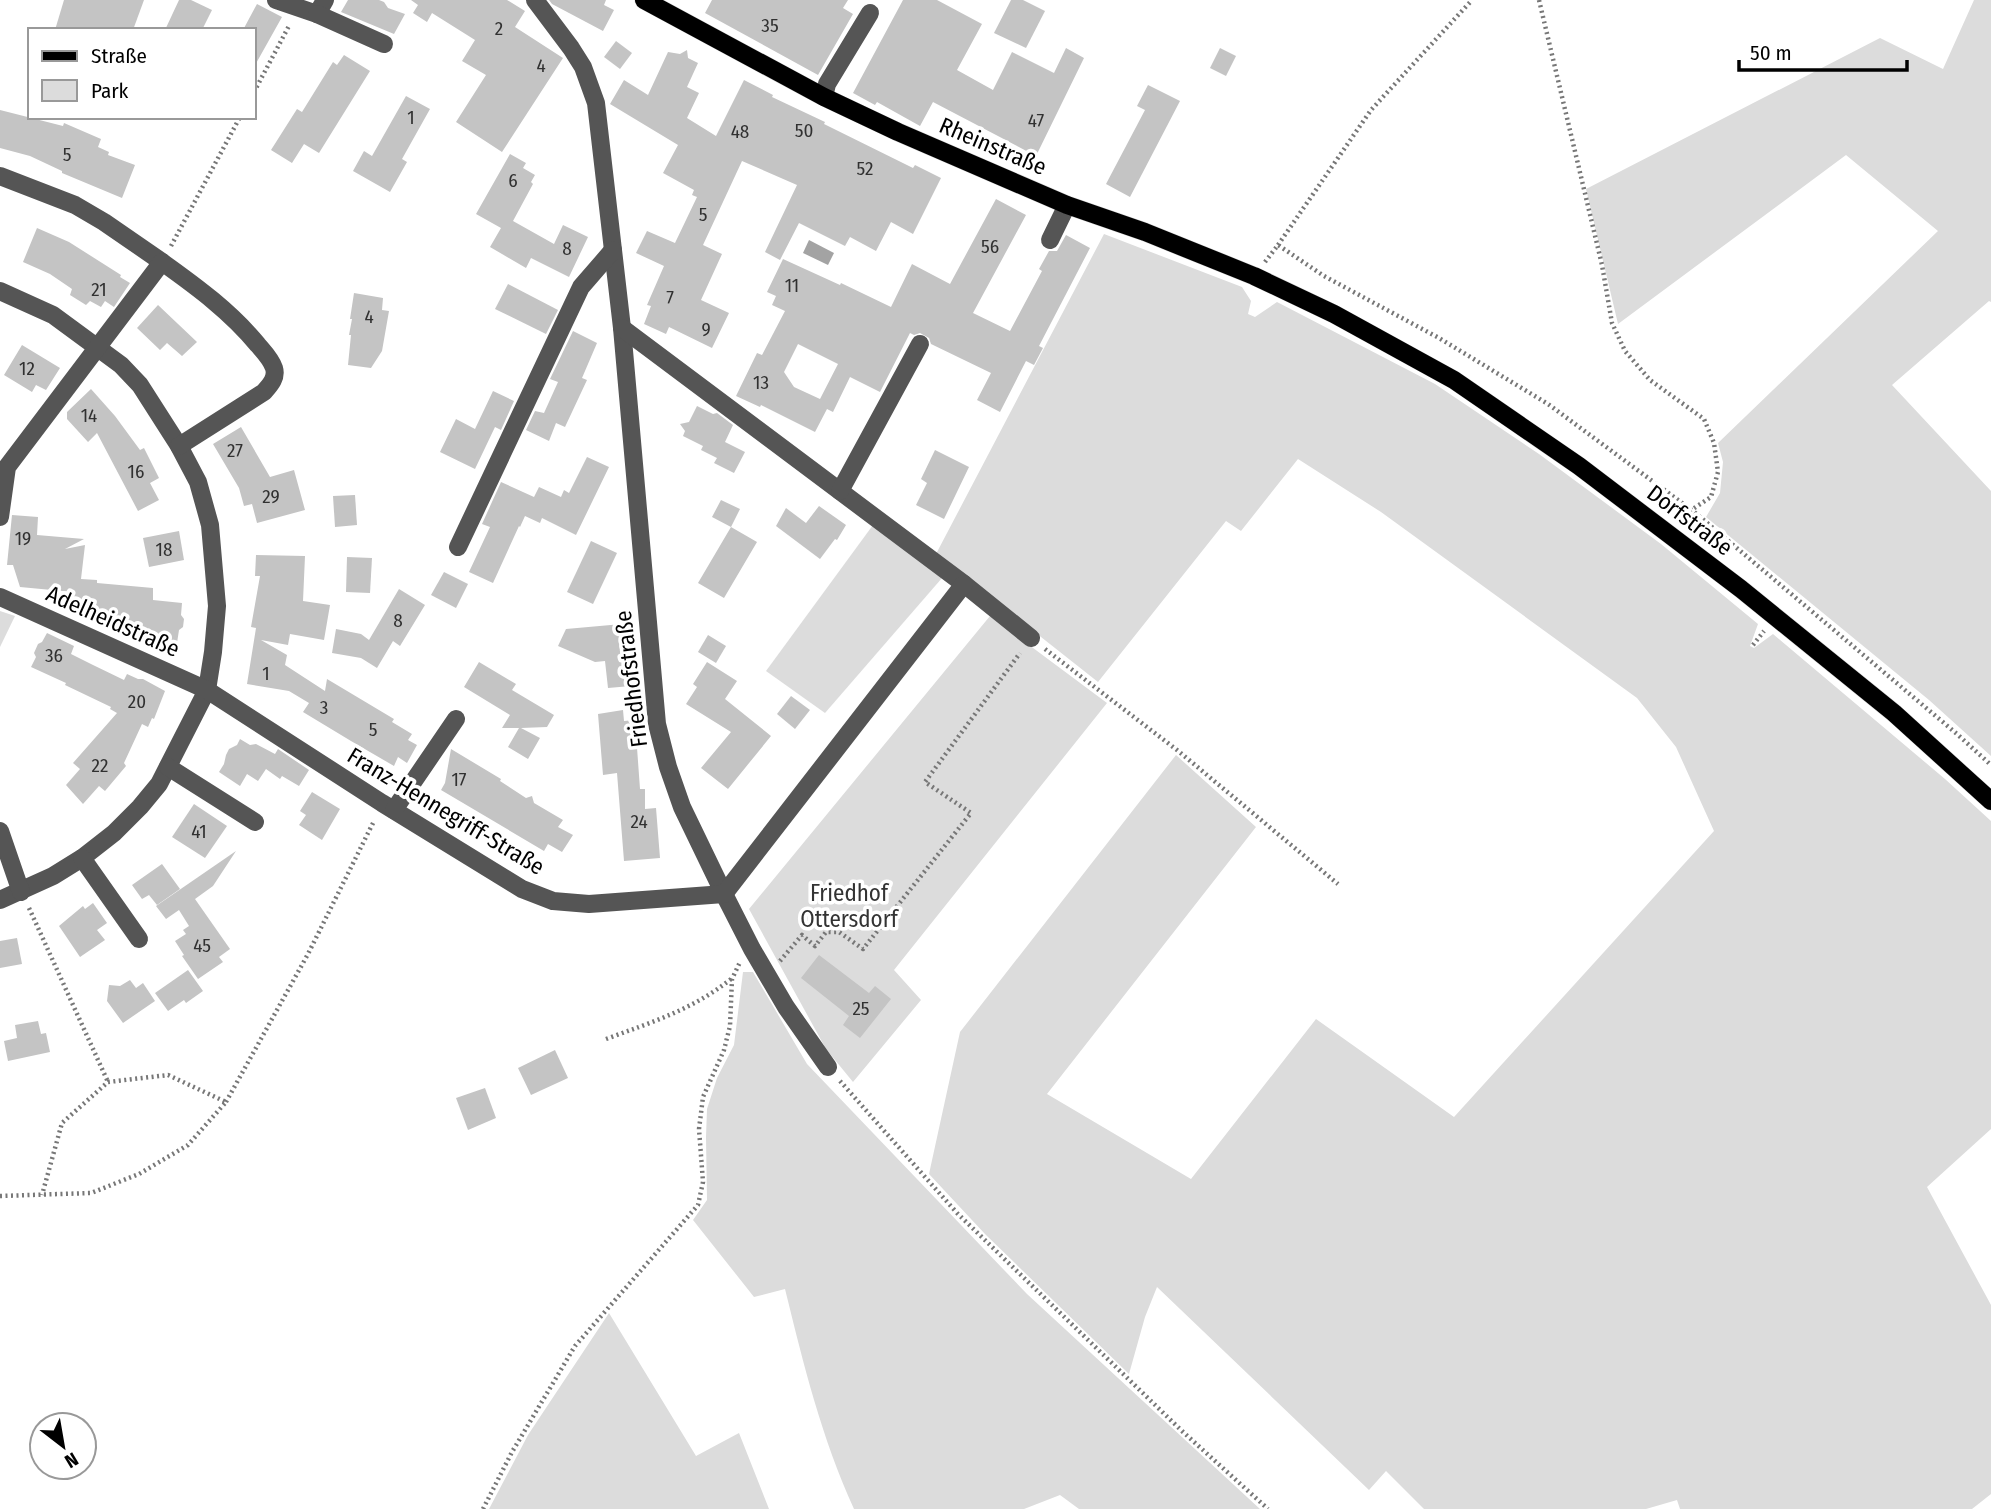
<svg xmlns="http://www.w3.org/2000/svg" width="1991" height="1509" viewBox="0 0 1991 1509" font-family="'Fira Sans Condensed',sans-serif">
<rect width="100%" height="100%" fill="#fff"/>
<g fill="#dcdcdc">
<polygon points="1974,0 1991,0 1991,302 1989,301 1892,385 1991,491 1991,756 1929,700 1706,517 1720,493 1723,462 1718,443 1938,231 1846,155 1618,324 1586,189 1880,38 1943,69"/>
<polygon points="1104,234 1242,287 1251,301 1248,314 1255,317 1277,302 1435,384 1539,454 1661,544 1758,624 1750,646 1754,648 1773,634 1945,779 1991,821 1991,1129 1927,1187 1991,1305 1991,1494 1972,1509 1680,1509 1677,1500 1646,1509 1424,1509 1386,1471 1369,1490 1157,1287 1145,1317 1129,1374 985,1234 929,1174 960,1032 1176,755 1256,827 1047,1094 1191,1179 1316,1019 1454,1117 1714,831 1676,747 1637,698 1381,512 1298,459 1241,531 1226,521 1098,682 936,554"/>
<polygon points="873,525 942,578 825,713 766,671"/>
<polygon points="0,611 15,616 0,647"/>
<polygon points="990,616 1107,703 894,970 921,1000 853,1082 826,1049 749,909"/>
<path d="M743,972h10l54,92 220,230 233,215h-181l-19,-14 -36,14h-170c-33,-73 -50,-143 -69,-220l-31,8 -61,-77 14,-20 -1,-63 1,-28 10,-31 17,-33z"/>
<polygon points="609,1313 696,1456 739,1433 769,1509 489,1509 528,1435"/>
</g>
<polygon fill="#a3a3a3" points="809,240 834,253 828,265 803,253"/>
<g fill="#c4c4c4" fill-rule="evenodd">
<polygon points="64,0 144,0 133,30 55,30"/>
<polygon points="179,0 191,0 212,10 202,30 165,30"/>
<polygon points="348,0 379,0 384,2 388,8 405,14 394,34 341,12"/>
<polygon points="411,0 507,0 525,11 515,27 563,58 502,152 456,122 486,75 462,61 475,40 432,13 427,22 413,13 418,5"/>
<polygon points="549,0 606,0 604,5 614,10 603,31 552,4"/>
<polygon points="712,0 848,0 843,8 853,14 818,75 705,13"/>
<polygon points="903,0 937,0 982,24 957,70 993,90 1012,52 1054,73 1066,48 1084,58 1036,156 933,102 920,126 877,102 875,105 853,93"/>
<polygon points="1011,0 1023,0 1045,11 1026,48 994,33"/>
<polygon points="257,4 282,17 254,67 254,30 243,30"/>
<polygon points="616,41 632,53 620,69 604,57"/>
<polygon points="1220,48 1236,56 1226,76 1210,68"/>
<polygon points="687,50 688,58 698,63 687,87 699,93 687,118 716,136 744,80 773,95 772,97 825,122 824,124 913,168 915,165 941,178 913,234 891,222 876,251 850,237 845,246 799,223 780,260 765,252 797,185 742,161 703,245 722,254 701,300 729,313 712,348 669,327 666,334 644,324 651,306 647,305 664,266 636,253 647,231 675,243 697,197 692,195 694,190 663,173 678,145 610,104 624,80 648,95 668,52 680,54"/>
<polygon points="344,55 370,71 319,153 304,144 292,163 271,150 297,109 302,112 333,62 337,65"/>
<polygon points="1148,85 1180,101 1130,197 1106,184 1145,110 1137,106"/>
<polygon points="406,96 430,109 402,159 407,162 390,192 353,171 364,151 372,156"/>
<polygon points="0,110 63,126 64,123 101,139 98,147 109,152 108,155 135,165 122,198 62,173 62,171 30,156 0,148"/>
<polygon points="510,154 526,163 523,168 535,175 531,182 533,184 513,221 554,244 563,225 588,237 569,277 531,258 526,268 490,247 501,228 476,214"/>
<path d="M996,199l30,16 -53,98 37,18 32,-60 -3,-2 10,-18h8l9,-16 24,13 -51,98 4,2 -9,17 -8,-4 -26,51 -23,-12 14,-27 -60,-29 -2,-6 -9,-5 -6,2 -4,-2 -30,59 -30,-15 -17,35 -6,-3 -12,23 -54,-27 -1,2 -24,-11 21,-43 5,2 23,-44 -13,-6 4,-9 -9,-4 16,-33 57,26 1,-2 50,24 21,-43 38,20zM798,344l40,20 -18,35 -26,-12 -10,-15z"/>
<polygon points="37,228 69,242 121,275 120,277 130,283 114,307 105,301 101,307 90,301 86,305 70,295 72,289 50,274 23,262"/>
<polygon points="508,284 558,310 546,334 495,309"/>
<polygon points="354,293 383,298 382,310 389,311 382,351 371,368 348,365 351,335 349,335 352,319 350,319"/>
<polygon points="158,305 197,342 182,356 167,343 160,350 137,328"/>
<polygon points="573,331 597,343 582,378 587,380 565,427 556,423 549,441 526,430 535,411 544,413 558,382 550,379"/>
<polygon points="22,345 60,368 46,390 36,385 32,392 4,375"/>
<polygon points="91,389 115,416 140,450 144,448 159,478 150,483 159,500 138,511 97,433 88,442 67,419 67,412"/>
<polygon points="493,391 514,401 501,430 495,427 475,469 440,452 456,419 475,429"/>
<polygon points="697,406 713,414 717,413 733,425 725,442 745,452 734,473 714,463 717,458 701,450 703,446 683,436 685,431 680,424 689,422"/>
<polygon points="241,427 270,477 294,470 305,510 257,523 252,504 244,506 239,488 213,444"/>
<polygon points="935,450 969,467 944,519 916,505 927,483 921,479"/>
<polygon points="587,457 609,467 576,535 542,518 540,523 525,516 520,527 519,526 493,583 469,572 490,527 482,524 501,482 534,497 539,487 561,497 564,490 569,493"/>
<polygon points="355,495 357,525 335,527 333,496"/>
<polygon points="721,500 740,509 731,527 757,542 724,598 698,583 731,527 712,517"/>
<polygon points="819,506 846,525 837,540 835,539 820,559 776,526 786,508 806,523"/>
<polygon points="12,515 38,517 37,535 84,539 65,549 85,545 81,579 97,580 97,583 153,588 153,600 182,603 181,615 184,619 183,627 179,630 177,643 152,640 149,635 124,632 115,618 104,613 104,610 94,608 73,599 73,592 20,587 13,565 7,565"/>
<polygon points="179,531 184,560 149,567 143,538"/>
<polygon points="591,541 617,553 593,604 567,592"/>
<polygon points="256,555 305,556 303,601 330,605 324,640 290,634 288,645 261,640 287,655 285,665 325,691 327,679 394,719 392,722 412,734 408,740 417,745 407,763 398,757 394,766 351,741 303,712 309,703 289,691 247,684 256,628 251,627 260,576 255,576"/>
<polygon points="347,557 372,558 370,593 346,592"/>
<polygon points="444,572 468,584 456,608 431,595"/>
<polygon points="399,589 425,605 400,646 393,641 377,668 361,658 332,653 336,629 361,634 369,640"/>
<polygon points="622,624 623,632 625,632 631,686 608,688 605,661 595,662 558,646 566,629"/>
<polygon points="47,633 74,646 71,654 93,665 124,680 127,674 138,679 143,679 165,691 154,719 152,718 148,727 142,724 124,763 126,766 105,791 99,786 83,804 66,785 80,769 73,763 117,713 110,709 111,707 65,685 66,683 31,667 36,657 34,653 38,644 42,642"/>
<polygon points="708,635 726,646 716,663 698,652"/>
<polygon points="479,662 516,684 512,690 554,715 547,727 521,728 540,738 528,759 508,747 519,728 502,728 510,715 464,687"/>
<polygon points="707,662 737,681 725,699 771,736 728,789 701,768 731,732 686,704 697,687 693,684"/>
<polygon points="791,696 810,710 795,729 777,714"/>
<polygon points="623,710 624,721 635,720 640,789 645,789 645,809 656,808 660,858 624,861 617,773 603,775 598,714"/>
<polygon points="240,739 250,745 256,744 275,754 278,749 309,770 299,786 282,776 280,779 266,769 258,781 247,774 240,786 219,772 224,764 226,755 229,749 237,745"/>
<polygon points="451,749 501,779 500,781 526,798 532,796 534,803 563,820 558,827 573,835 562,852 548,844 544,851 441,790 445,783"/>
<polygon points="312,792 340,809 322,840 299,825 306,815 300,811"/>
<polygon points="194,804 227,826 205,858 172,837"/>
<polygon points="236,851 213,886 195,899 230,949 219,957 223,962 198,979 182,956 184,955 175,941 186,934 183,930 189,926 179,910 166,919 156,906"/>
<polygon points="162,864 180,889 157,905 149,895 142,899 132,885"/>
<polygon points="93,903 107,923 97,930 105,940 80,957 59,926 83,906 85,909"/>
<polygon points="17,938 22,964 0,968 0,941"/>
<polygon points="819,955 869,993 875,986 891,999 860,1038 843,1025 849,1016 801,978"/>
<polygon points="188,970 203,991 186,1003 184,1000 168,1011 155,993"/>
<polygon points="130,980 136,988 143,983 155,1001 123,1023 107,1001 109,985 120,986"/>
<polygon points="38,1021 41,1034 46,1033 50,1052 8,1061 4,1041 17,1038 15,1025"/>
<polygon points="555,1050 568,1078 531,1095 518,1068"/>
<polygon points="485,1088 496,1118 468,1130 456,1098"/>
</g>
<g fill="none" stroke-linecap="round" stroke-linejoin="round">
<defs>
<polyline id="major" points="644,0 824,97 898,132 1067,205 1145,232 1254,276 1334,314 1454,380 1579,466 1741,589 1894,713 1991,801"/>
</defs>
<use href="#major" stroke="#dbdbdb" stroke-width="19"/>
<g stroke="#777" stroke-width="4.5" stroke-dasharray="2 3.5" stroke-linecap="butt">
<polyline points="1539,0 1602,265 1612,323 1625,351 1650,380 1704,419 1714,443 1718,472 1711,497 1679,518"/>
<polyline points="254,92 290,24"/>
<polyline points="1278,245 1371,110 1472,0"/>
<polyline points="171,246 240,117"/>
<polyline points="1265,262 1278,245 1324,276 1439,338 1548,404 1693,511 1957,734 1991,765"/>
<polyline points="1753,645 1764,631"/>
<polyline points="1045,649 1177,750 1338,884"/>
<polyline points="29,908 108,1082"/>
<polyline points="780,961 802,935 815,946 826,932 839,932 863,949 971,813 925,782 1020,653"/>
<path d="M606,1039c46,-17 86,-29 125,-60"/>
<polyline points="840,1081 957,1213 1182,1431 1268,1509"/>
<polyline points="226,1102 308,954 374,821"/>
<polyline points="0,1196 91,1193 139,1174 188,1145 226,1102 168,1075 108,1082 62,1123 42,1195"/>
<polyline points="483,1509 512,1452 575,1346 698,1205 703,1182 699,1129 703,1097 724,1050 730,1026 732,979 740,962"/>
</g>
<g stroke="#555" stroke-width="18">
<polyline points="276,0 317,14 325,0"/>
<polyline points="535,0 571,48 583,67 596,103 622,328 657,724 668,767 682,807 724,894 752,949 786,1007 828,1067"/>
<polyline points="317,14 384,44"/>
<polyline points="824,97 827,84 870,13"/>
<polyline points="0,176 75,205 104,222 162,262"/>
<polyline points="1050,240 1067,205"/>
<polyline points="0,291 53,315 121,365 140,385 179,446 198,482 210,525 217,606 213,652 207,690 159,784 140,807 114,833 82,858 53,876 0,900"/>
<polyline points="622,328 964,584 1031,638"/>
<polyline points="840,491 920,344"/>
<path d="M0,517l7,-50 155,-205c35,25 69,50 96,83 6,7 13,14 16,23 3,10 -4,17 -10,24l-85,54"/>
<polyline points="458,547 581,287 613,250"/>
<polyline points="0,597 207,690 382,803 522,889 553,901 589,904 724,894 964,584"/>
<polyline points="168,767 255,822"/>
<polyline points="394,810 456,719"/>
<polyline points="0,831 21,892"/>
<polyline points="82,858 139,939"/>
</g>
<use href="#major" stroke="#000" stroke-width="18"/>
</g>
<g text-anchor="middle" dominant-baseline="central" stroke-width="7" stroke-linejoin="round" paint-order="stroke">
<g font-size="19" fill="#313131">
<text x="770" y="25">35</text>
<text x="499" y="28">2</text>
<text x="541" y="65">4</text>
<text x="411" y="117">1</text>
<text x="1036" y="120">47</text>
<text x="804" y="130">50</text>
<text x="740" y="131">48</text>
<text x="67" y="154">5</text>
<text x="865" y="168">52</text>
<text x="513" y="180">6</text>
<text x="703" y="214">5</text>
<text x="990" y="246">56</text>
<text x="567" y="248">8</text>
<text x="792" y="285">11</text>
<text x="99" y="289">21</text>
<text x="670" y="297">7</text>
<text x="369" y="316">4</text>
<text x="706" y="329">9</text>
<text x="27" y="368">12</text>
<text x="761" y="382">13</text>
<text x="89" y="415">14</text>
<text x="235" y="450">27</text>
<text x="136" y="471">16</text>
<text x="271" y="496">29</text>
<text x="23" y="538">19</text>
<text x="164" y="549">18</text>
<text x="398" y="620">8</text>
<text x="54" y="655">36</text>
<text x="266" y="673">1</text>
<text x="137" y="701">20</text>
<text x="324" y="707">3</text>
<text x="373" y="729">5</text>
<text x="100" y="765">22</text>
<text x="459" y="779">17</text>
<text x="639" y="821">24</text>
<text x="199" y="831">41</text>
<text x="202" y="945">45</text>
<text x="861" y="1008">25</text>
</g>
<g font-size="23" fill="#000" stroke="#fff">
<text transform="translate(993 146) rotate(23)">Rheinstraße</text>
<text transform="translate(1690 520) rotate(37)">Dorfstraße</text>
<text transform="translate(113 621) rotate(24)">Adelheidstraße</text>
<text transform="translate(631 679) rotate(-97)">Friedhofstraße</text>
<text transform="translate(446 811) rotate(31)">Franz-Hennegriff-Straße</text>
</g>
<g font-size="23" fill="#333" stroke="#fff">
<text x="849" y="893">Friedhof<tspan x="849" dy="26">Ottersdorf</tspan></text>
</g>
</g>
<rect x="28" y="28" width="228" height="91" fill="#ffffff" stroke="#999999" stroke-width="2"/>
<rect x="42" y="51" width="35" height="10" fill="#000000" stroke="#999999" stroke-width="2"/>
<text x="91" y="63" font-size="21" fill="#000000">Straße</text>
<rect x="42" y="80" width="35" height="21" fill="#dcdcdc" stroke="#999999" stroke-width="2"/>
<text x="91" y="98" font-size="21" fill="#000000">Park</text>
<g transform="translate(63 1446) rotate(149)"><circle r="33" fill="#ffffff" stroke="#999999" stroke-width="2"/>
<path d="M0-5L12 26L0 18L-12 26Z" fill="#000000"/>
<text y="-10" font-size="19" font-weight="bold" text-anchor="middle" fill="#000000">N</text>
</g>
<path d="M1739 60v10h168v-10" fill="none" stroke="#000000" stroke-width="3.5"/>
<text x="1750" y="60" font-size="21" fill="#000000" stroke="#ffffff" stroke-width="5" paint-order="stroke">50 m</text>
</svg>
